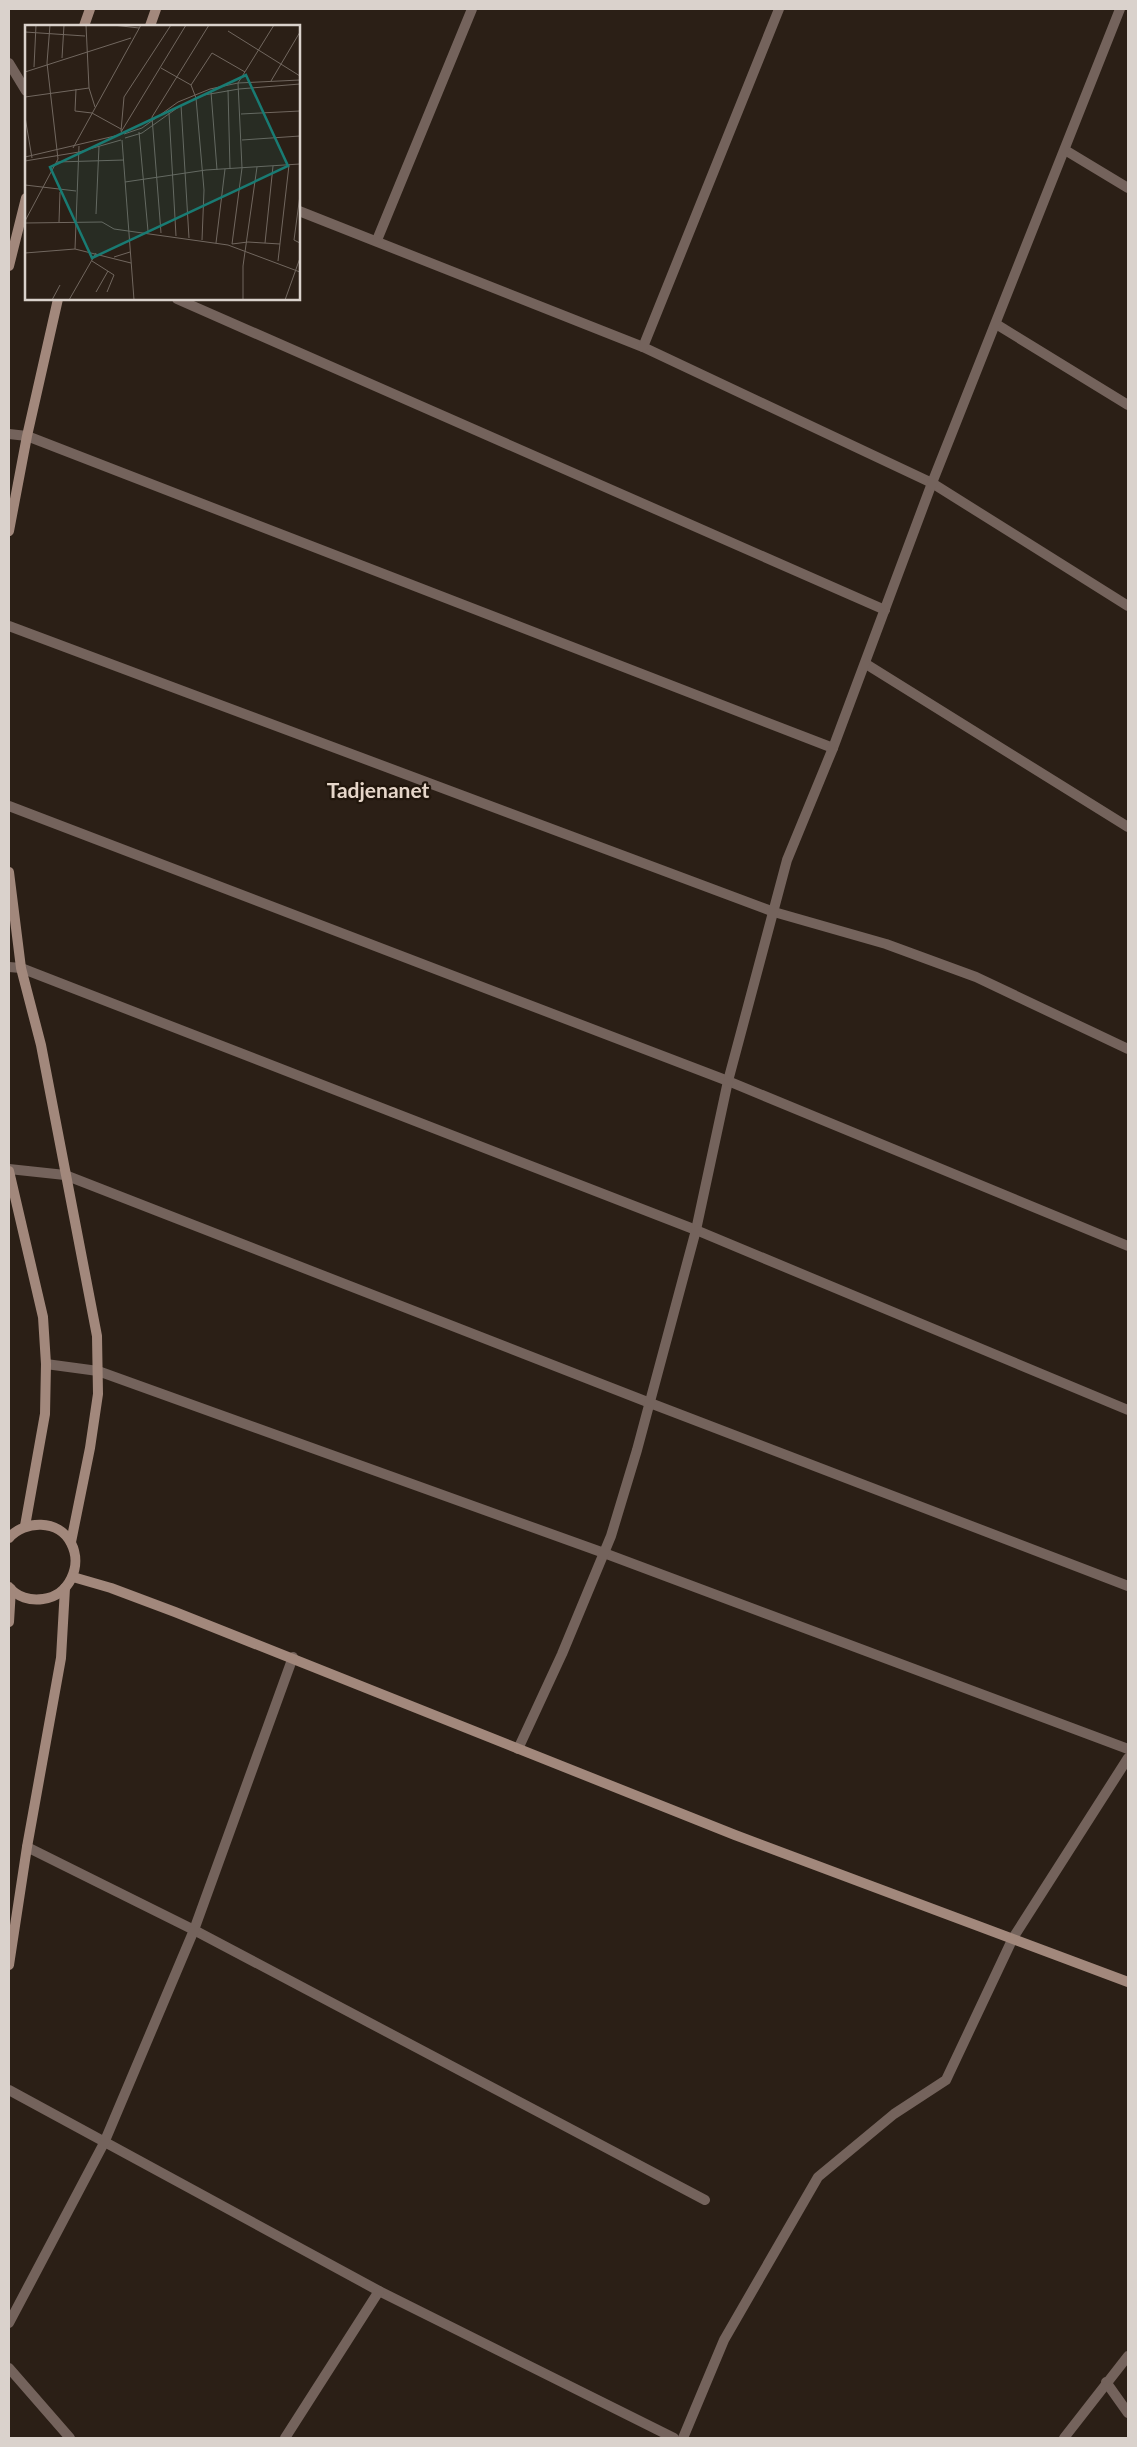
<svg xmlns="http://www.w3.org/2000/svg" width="1137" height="2447" viewBox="0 0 1137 2447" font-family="Lato,sans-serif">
<rect width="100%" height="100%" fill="#2b1f16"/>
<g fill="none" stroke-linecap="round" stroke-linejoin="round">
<g stroke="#74635c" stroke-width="10">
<polyline points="9,63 26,91"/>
<polyline points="1065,150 1128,188"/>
<polyline points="299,211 643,347 932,483 1128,606"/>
<polyline points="377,240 472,9"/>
<polyline points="177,299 885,610"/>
<polyline points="996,324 1128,405"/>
<polyline points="643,347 779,9"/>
<polyline points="9,434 27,436 833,748"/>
<polyline points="9,626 774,912 886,944 976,977 1128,1049"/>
<polyline points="866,664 1128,827"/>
<polyline points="9,806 728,1081 1128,1246"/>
<polyline points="9,967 21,968 696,1230 1128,1410"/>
<polyline points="9,1169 65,1175 650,1403 1128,1586"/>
<polyline points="46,1364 98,1371 604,1553 1128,1749"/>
<polyline points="518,1749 562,1654 611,1536 637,1450 696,1230 728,1081 787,860 833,748 932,483 1120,9"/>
<polyline points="27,1847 194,1930 705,2200"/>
<polyline points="9,2090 379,2291 674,2438"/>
<polyline points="9,2323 104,2143 194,1930 293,1657"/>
<polyline points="9,2368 70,2438"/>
<polyline points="1106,2382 1128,2413"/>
<polyline points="285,2438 379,2291"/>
<polyline points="683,2438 724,2340 818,2177 894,2114 946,2080 1013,1938 1128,1758"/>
<polyline points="1064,2438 1128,2356"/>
</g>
<g stroke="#a2887c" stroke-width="10">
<polyline points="84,26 90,9"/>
<polyline points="150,26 156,9"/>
<polyline points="9,266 26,198"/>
<polyline points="9,531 27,436 58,299"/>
<polyline points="9,872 21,968 41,1045 97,1336 98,1394 90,1448 71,1542"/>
<polyline points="9,1171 43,1317 46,1364 45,1414 25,1526"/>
<path d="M9,1538c15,-18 50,-19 62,5 12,23 -2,53 -28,56 -13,2 -26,-2 -34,-12"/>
<polyline points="73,1577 111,1588 175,1612 735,1835 1128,1982"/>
<polyline points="9,1622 11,1589"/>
<polyline points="9,1965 27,1847 61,1658 65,1588"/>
</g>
</g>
<g text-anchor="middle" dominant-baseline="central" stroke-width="4.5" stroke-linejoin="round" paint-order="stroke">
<g font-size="21" font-weight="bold" fill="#e6d6c9" stroke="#21160c">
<text x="378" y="789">Tadjenanet</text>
</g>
</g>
<g transform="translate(25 25)">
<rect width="275" height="275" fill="#2b1f16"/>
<path fill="none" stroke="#71675f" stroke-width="1" d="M88,0l26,3M203,6l72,45M0,7l60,4M37,33l2,-33M9,42l2,-42M136,43l30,17 5,13 8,92 -2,50M0,47l106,-34M246,56l29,-49M166,60l21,-32 33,19M64,63l6,19M51,64l-1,22 17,2 29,16M203,65l2,79M186,67l6,78M0,72l64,-9 -3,-63M156,80l8,133M144,88l7,123M216,89l59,-3M0,92l7,41M96,106l3,-34 47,-72M96,107l65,-107M114,107l9,99M99,109l18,-6 36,-26 32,-13 28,-6 62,-3M100,113l17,-5 38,-27 24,-11 35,-6 61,-5M97,115l12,160M217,115l58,-4M54,121l-4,103 56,14M48,123l68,-123M0,132l94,-22M0,136l54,-9 42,-12M32,137l67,-2M100,157l81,-12 94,-6M0,160l51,6M275,170l-6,45 6,3M71,189l3,-68M0,196l33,-62 -11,-96 3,-38M34,197l1,-30M0,198l77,-1 12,7 114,16 72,27M136,208l-9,-116 57,-92M191,218l9,-74M240,218l8,-77M207,219l10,-76 -4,-85 36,-58M207,219l16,-2 32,2M0,228l50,-4M89,232l16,-5M67,236l22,14 -7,17M253,236l11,-96M71,267l12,-21M27,275l8,-15M44,275l27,-47M218,275v-34l14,-99M260,275l15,-42"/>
<path fill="#197b73" fill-opacity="0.15" stroke="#197b73" stroke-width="2.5" d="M221,50l42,91 -196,92 -42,-91z"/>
<rect width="275" height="275" fill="none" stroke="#dad2cc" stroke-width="2.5"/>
</g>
<rect width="1137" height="2447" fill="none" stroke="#dad2cc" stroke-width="20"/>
</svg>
